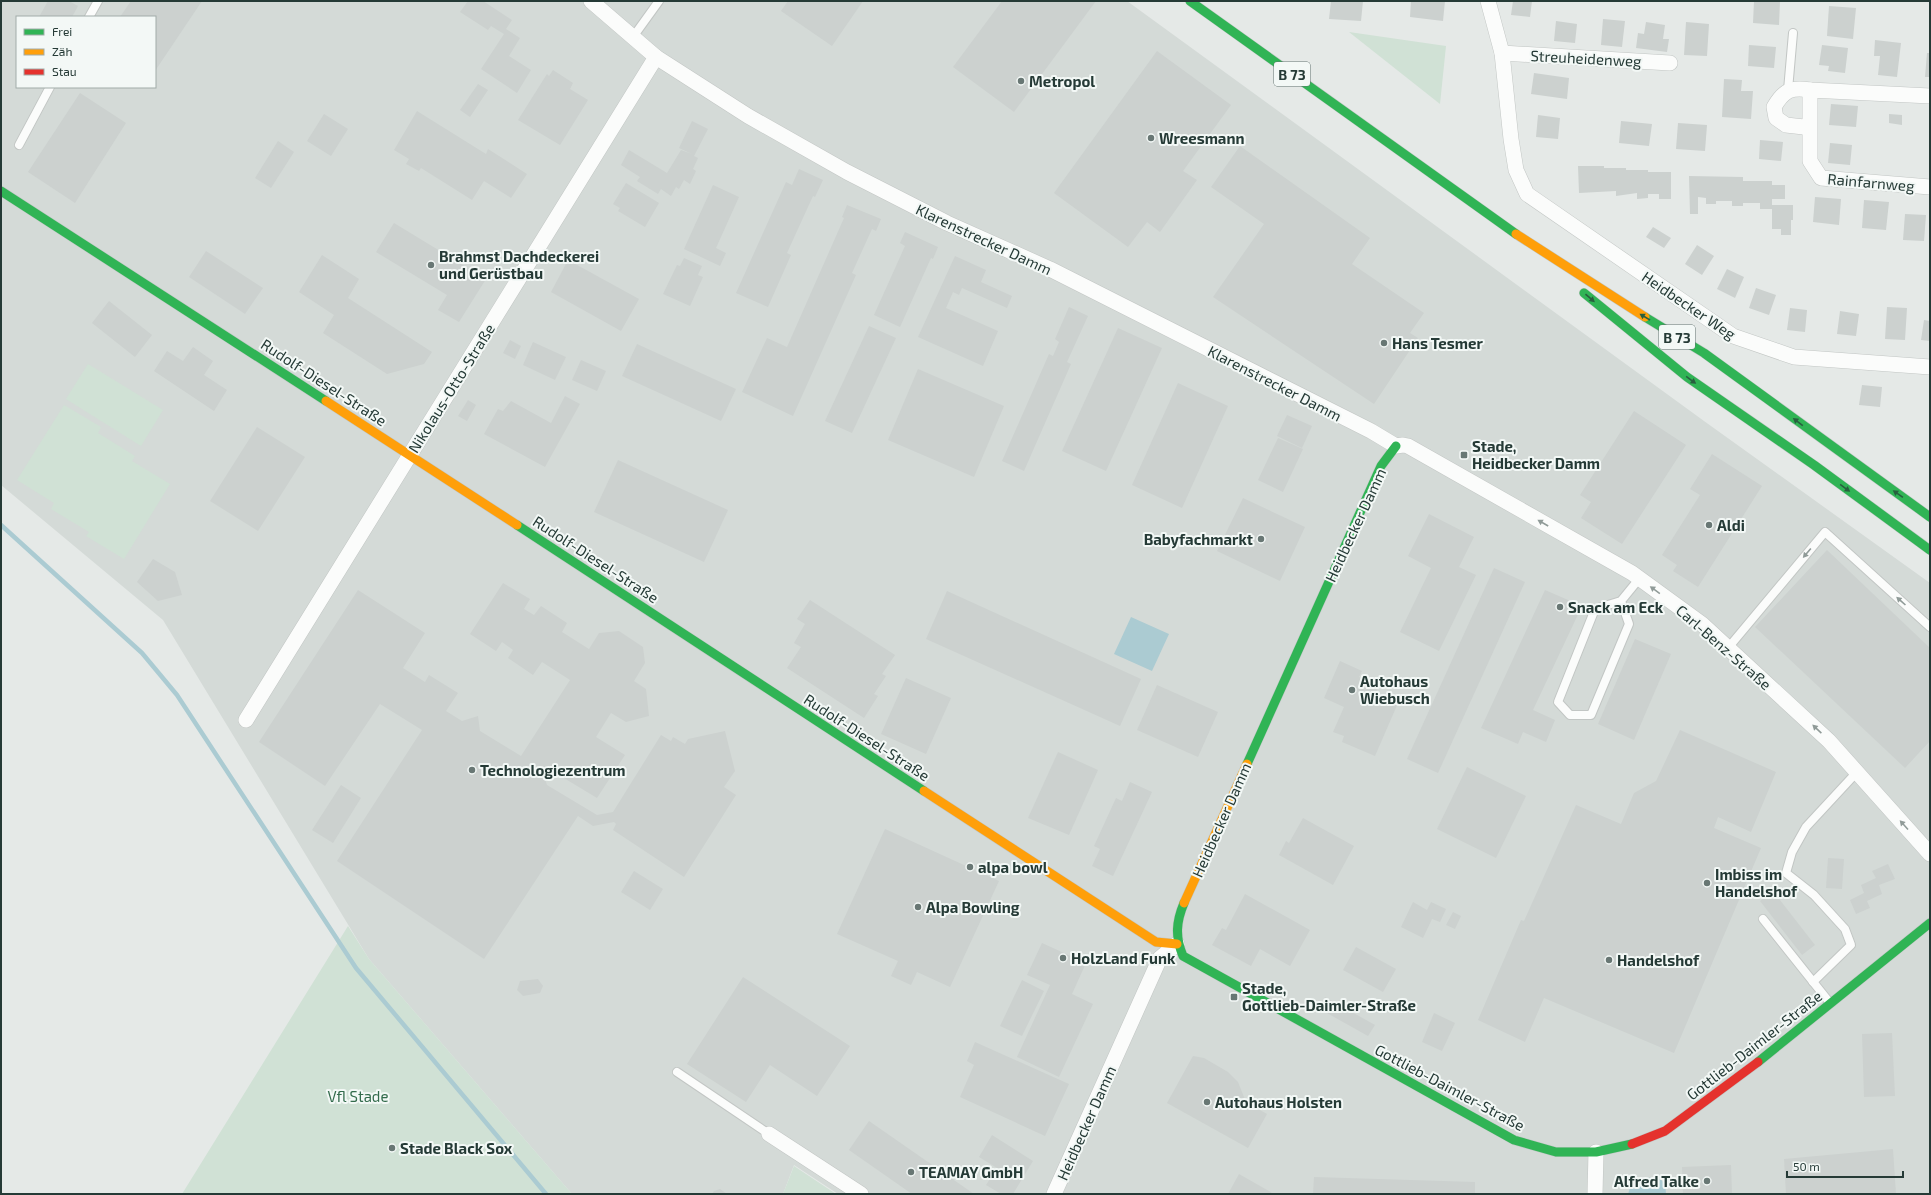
<svg xmlns="http://www.w3.org/2000/svg" width="1931" height="1195" viewBox="0 0 1931 1195" font-family="'Exo 2',sans-serif">
<rect width="100%" height="100%" fill="#e5e9e7"/>
<path fill="#d4dad7" fill-rule="evenodd" d="M1,1h1126l577,420 226,162v611h-1092l-44,-29 -11,29h-211l-203,-235 -206,-339 -162,-135zM17,17h138v70h-138z"/>
<g fill="#d0e1d5">
<polygon points="1349,32 1446,46 1440,104"/>
<polygon points="88,364 163,410 141,446 66,399"/>
<polygon points="64,405 101,427 98,433 135,456 132,461 170,484 124,559 86,536 89,532 51,509 54,503 17,480"/>
<polygon points="348,926 369,959 572,1194 182,1194"/>
<polygon points="794,1166 836,1194 783,1194"/>
</g>
<g fill="#abcbd2">
<polygon points="1131,617 1169,634 1152,671 1114,654"/>
<path d="M1639,1178c15,0 27,-4 27,16h-38l4,-12z"/>
</g>
<g fill="none" stroke-linecap="round" stroke-linejoin="round">
<polyline stroke="#abcbd2" stroke-width="4.5" points="1,525 142,653 177,695 356,968 546,1194"/>
</g>
<g fill="#ccd1cf">
<polygon points="48,1 69,1 78,6 72,17 39,17"/>
<polygon points="131,1 202,1 155,71 155,17 120,17"/>
<polygon points="468,1 483,1 512,20 506,29 520,38 509,56 531,70 517,93 481,69 504,34 491,26 488,30 460,12"/>
<polygon points="788,1 863,1 832,46 781,11"/>
<polygon points="1002,1 1096,1 1014,112 953,67"/>
<polygon points="1331,1 1363,1 1361,21 1329,19"/>
<polygon points="1411,1 1445,1 1443,21 1410,17"/>
<polygon points="1513,1 1532,1 1530,17 1511,15"/>
<polygon points="1754,1 1780,1 1779,25 1753,23"/>
<polygon points="1829,6 1856,8 1853,39 1827,36"/>
<polygon points="1603,19 1625,21 1622,47 1601,45"/>
<polygon points="1556,21 1577,24 1575,43 1554,41"/>
<polygon points="1646,22 1665,25 1663,39 1669,39 1667,52 1636,48 1638,33 1644,34"/>
<polygon points="1686,22 1709,24 1707,56 1684,55"/>
<polygon points="1875,40 1901,43 1897,77 1878,75 1880,56 1874,56"/>
<polygon points="1749,45 1776,47 1774,68 1748,66"/>
<polygon points="1822,45 1848,48 1845,73 1828,71 1829,66 1819,65"/>
<polygon points="1157,51 1231,105 1183,171 1197,180 1160,232 1147,222 1128,247 1054,193"/>
<polygon points="1927,53 1930,53 1930,77 1925,77"/>
<polygon points="553,70 573,83 570,89 588,100 560,145 518,120 547,74 549,76"/>
<polygon points="1534,73 1569,78 1567,99 1531,94"/>
<polygon points="1724,79 1742,80 1741,91 1753,91 1751,119 1722,117"/>
<polygon points="478,84 488,90 470,117 460,110"/>
<polygon points="80,93 126,123 75,203 28,172"/>
<polygon points="1831,104 1858,106 1856,127 1829,125"/>
<polygon points="417,111 486,154 488,149 527,174 511,198 484,181 472,200 421,168 419,171 406,164 409,159 394,150"/>
<polygon points="324,114 348,129 331,156 307,141"/>
<polygon points="1889,114 1902,115 1902,125 1889,123"/>
<polygon points="1538,115 1560,118 1558,139 1536,137"/>
<polygon points="692,121 708,129 694,156 698,158 693,169 696,171 690,184 684,180 679,189 676,187 671,196 661,189 658,194 637,181 640,177 621,165 629,150 667,173 681,150 692,154 679,148"/>
<polygon points="1621,121 1652,124 1649,146 1619,143"/>
<polygon points="1678,123 1707,125 1705,151 1676,149"/>
<polygon points="1760,140 1783,142 1781,161 1759,159"/>
<polygon points="278,141 294,152 271,188 255,178"/>
<polygon points="1830,143 1852,145 1850,165 1828,163"/>
<polygon points="1240,146 1370,238 1352,264 1424,313 1410,333 1418,338 1374,404 1213,297 1264,224 1211,187"/>
<polygon points="1578,166 1604,166 1604,168 1626,168 1626,170 1648,170 1648,172 1671,172 1671,199 1659,199 1659,194 1648,194 1648,198 1637,199 1637,193 1616,196 1616,191 1579,193"/>
<polygon points="799,169 823,180 815,197 813,196 787,253 791,255 768,307 736,293 786,182 792,185"/>
<polygon points="1689,176 1743,177 1743,181 1772,181 1772,185 1785,185 1785,199 1772,199 1772,205 1793,205 1793,220 1791,220 1791,235 1781,235 1781,229 1772,229 1772,209 1760,209 1760,203 1743,203 1743,206 1732,206 1732,201 1716,201 1716,204 1706,204 1706,198 1698,197 1698,214 1690,214"/>
<polygon points="626,183 659,203 645,227 618,211 620,208 613,204"/>
<polygon points="713,185 739,197 716,248 726,253 720,266 684,249"/>
<polygon points="1815,197 1841,199 1839,225 1813,222"/>
<polygon points="1864,200 1889,202 1886,230 1862,228"/>
<polygon points="847,205 881,219 876,231 872,229 852,273 856,275 793,416 742,392 767,338 787,347 844,218 842,217"/>
<polygon points="1905,214 1926,215 1924,241 1903,240"/>
<polygon points="394,223 486,279 459,322 438,310 447,295 376,252"/>
<polygon points="1653,227 1671,238 1664,248 1646,237"/>
<polygon points="905,232 938,247 933,259 931,258 900,327 874,315 905,246 900,243"/>
<polygon points="1697,245 1714,256 1702,275 1685,264"/>
<polygon points="206,251 263,288 245,314 189,277"/>
<polygon points="322,255 359,279 348,298 432,352 424,364 387,374 323,333 334,315 299,292"/>
<polygon points="955,256 986,270 981,282 1012,296 1007,308 962,288 959,295 953,292 946,308 998,331 983,366 918,337"/>
<polygon points="684,258 702,266 698,275 703,277 690,306 663,294 677,265 680,266"/>
<polygon points="568,260 639,299 621,331 551,292"/>
<polygon points="1727,269 1744,277 1735,298 1717,289"/>
<polygon points="1756,288 1776,295 1769,315 1749,308"/>
<polygon points="109,301 152,335 135,357 92,323"/>
<polygon points="1069,307 1088,316 1067,362 1071,364 1024,471 1002,461 1049,354 1053,356 1059,342 1055,339"/>
<polygon points="1887,307 1907,308 1905,340 1885,339"/>
<polygon points="1790,308 1807,310 1805,332 1787,330"/>
<polygon points="1840,311 1859,314 1856,336 1837,334"/>
<polygon points="1924,320 1930,321 1930,341 1921,340"/>
<polygon points="869,326 896,338 852,433 825,421"/>
<polygon points="1118,328 1162,348 1106,471 1062,451"/>
<polygon points="510,340 521,346 515,359 503,353"/>
<polygon points="533,342 566,357 555,380 523,365"/>
<polygon points="637,344 736,389 721,421 622,376"/>
<polygon points="193,347 213,361 204,375 227,390 214,411 154,371 167,351 183,361"/>
<polygon points="581,360 606,371 597,391 572,380"/>
<polygon points="918,369 1004,406 974,477 888,440"/>
<polygon points="1178,383 1228,406 1182,508 1132,485"/>
<polygon points="1862,385 1882,387 1880,407 1859,405"/>
<polygon points="565,396 580,404 545,467 484,434 498,409 503,411 511,401 551,423"/>
<polygon points="468,400 476,405 467,421 458,416"/>
<polygon points="1634,411 1686,445 1622,544 1581,518 1591,502 1580,495"/>
<polygon points="1287,415 1312,426 1302,448 1277,436"/>
<polygon points="257,427 305,457 258,531 210,501"/>
<polygon points="1278,438 1303,449 1283,492 1258,480"/>
<polygon points="1712,454 1762,486 1698,587 1673,571 1677,565 1662,555 1700,495 1690,489"/>
<polygon points="618,460 728,510 704,562 594,512"/>
<polygon points="1243,498 1305,527 1280,581 1217,551"/>
<polygon points="1429,514 1474,537 1459,567 1476,575 1439,651 1400,632 1431,568 1408,556"/>
<polygon points="1827,550 1930,648 1930,741 1905,768 1755,627"/>
<polygon points="153,559 175,572 182,595 158,601 137,582"/>
<polygon points="1494,568 1525,582 1438,773 1407,759"/>
<polygon points="503,583 530,599 524,609 534,615 541,606 567,623 562,632 589,649 599,633 619,631 643,647 645,663 634,681 646,689 649,716 626,722 611,713 596,737 625,755 597,798 549,769 544,776 547,785 597,815 613,812 661,735 671,741 673,737 685,744 688,739 725,731 735,771 724,787 736,795 684,877 613,830 616,824 614,822 593,826 578,816 484,959 337,861 422,730 380,704 325,786 259,742 358,590 425,633 403,668 425,682 429,675 458,693 446,711 462,721 478,716 480,731 521,756 570,680 542,662 533,675 508,658 513,650 502,642 496,651 470,634"/>
<polygon points="1545,590 1582,606 1533,710 1555,720 1546,742 1523,732 1518,744 1481,728"/>
<polygon points="947,591 1141,679 1120,726 926,639"/>
<polygon points="810,600 895,655 882,674 886,676 874,694 878,696 864,718 787,668 801,647 794,643 805,624 797,619"/>
<polygon points="1635,639 1671,654 1634,740 1598,724"/>
<polygon points="1340,661 1362,671 1359,677 1379,686 1376,693 1398,703 1375,756 1342,742 1344,736 1333,732 1344,707 1324,698"/>
<polygon points="906,678 951,698 926,754 881,734"/>
<polygon points="1157,685 1218,712 1198,757 1137,730"/>
<polygon points="1680,730 1776,772 1751,832 1718,817 1714,828 1761,848 1674,1053 1544,998 1525,1042 1478,1020 1521,920 1524,921 1576,805 1621,824 1634,793 1656,781"/>
<polygon points="1058,752 1098,770 1069,835 1028,818"/>
<polygon points="1467,767 1526,796 1496,858 1437,829"/>
<polygon points="1130,782 1152,792 1113,876 1092,866 1100,849 1094,846 1116,798 1122,801"/>
<polygon points="341,785 361,798 333,843 312,830"/>
<polygon points="1303,818 1354,846 1333,885 1279,855 1286,841 1289,843"/>
<polygon points="885,829 999,881 950,987 917,972 911,985 891,976 898,961 837,934"/>
<polygon points="1828,858 1844,859 1842,889 1826,888"/>
<polygon points="1888,864 1895,879 1879,885 1882,894 1867,901 1870,908 1856,914 1850,900 1864,893 1861,885 1876,878 1872,871"/>
<polygon points="634,871 663,889 650,910 621,892"/>
<polygon points="1773,891 1815,945 1802,955 1760,901"/>
<polygon points="1245,894 1310,930 1290,966 1260,949 1251,966 1212,945 1222,928 1226,930"/>
<polygon points="1413,902 1427,910 1431,902 1446,909 1440,922 1432,919 1423,938 1401,927"/>
<polygon points="1453,912 1461,916 1455,929 1446,925"/>
<polygon points="1042,943 1086,963 1072,994 1093,1004 1059,1077 1017,1057 1050,985 1027,975"/>
<polygon points="1356,947 1396,969 1383,992 1343,970"/>
<polygon points="743,977 850,1046 817,1096 770,1065 746,1102 687,1064"/>
<polygon points="538,979 543,986 540,993 523,996 517,990 520,981"/>
<polygon points="1022,980 1044,991 1022,1036 1000,1026"/>
<polygon points="1325,997 1375,1025 1368,1036 1318,1008"/>
<polygon points="1434,1013 1455,1023 1442,1051 1422,1042"/>
<polygon points="1892,1033 1895,1096 1864,1097 1862,1034"/>
<polygon points="975,1042 1069,1084 1045,1136 960,1097 974,1065 967,1061"/>
<polygon points="1193,1056 1204,1058 1228,1072 1238,1082 1246,1102 1267,1114 1248,1148 1167,1103"/>
<polygon points="869,1121 974,1194 912,1194 849,1150"/>
<polygon points="992,1135 1033,1161 1013,1194 1001,1194 986,1185 997,1168 979,1157"/>
<polygon points="1893,1149 1896,1194 1786,1194 1784,1159"/>
<polygon points="1731,1165 1732,1194 1683,1194 1682,1167"/>
<polygon points="1239,1174 1274,1194 1228,1194"/>
<polygon points="1314,1177 1475,1182 1475,1194 1313,1194"/>
<polygon points="720,1189 727,1194 712,1194 714,1191"/>
</g>
<g fill="none" stroke-linecap="round" stroke-linejoin="round">
<defs>
<g id="lane">
<polyline points="89,17 98,1"/>
<polyline points="633,37 659,1"/>
<polyline points="1788,90 1793,33"/>
<polyline points="19,145 50,87"/>
<polyline points="1621,601 1629,624 1591,715 1570,715 1558,702 1595,609 1621,601 1639,579"/>
<polyline points="1728,648 1825,532 1930,627"/>
<polyline points="1763,919 1830,1003"/>
<polyline points="1813,982 1851,945 1845,929 1814,895 1786,873 1792,852 1806,827 1857,772"/>
<polyline points="677,1072 769,1134"/>
</g>
<g id="street">
<polyline points="591,1 656,57 748,116 847,172 947,223 1050,269 1371,431 1396,446 1403,445 1408,446 1632,573 1702,624 1829,741 1930,854"/>
<polyline points="1488,1 1502,53 1511,139 1516,170 1527,194 1733,336 1794,357 1930,367"/>
<polyline points="1502,53 1670,63"/>
<polyline points="1930,96 1810,90 1810,161 1821,178 1930,187"/>
<path d="M1809,124l-5,3 -18,-2 -10,-7 -2,-11c10,-17 17,-20 36,-17"/>
<polyline points="246,720 656,57"/>
<polyline points="769,1134 861,1194"/>
<polyline points="1054,1194 1160,958 1177,944"/>
<polyline points="1595,1194 1596,1152"/>
</g>
<g id="fast">
<polyline points="1190,1 1516,234"/>
<polyline points="1,191 326,401"/>
<polyline points="1584,293 1687,377 1814,465 1930,550"/>
<polyline points="1645,317 1704,353 1930,517"/>
<polyline points="517,525 924,791"/>
<polyline points="1247,764 1381,466 1396,446"/>
<path d="M1184,903c-8,19 -9,34 -1,53l331,184 42,12h40l36,-8"/>
<polyline points="1758,1062 1930,923"/>
</g>
<g id="slow">
<polyline points="1516,234 1645,317"/>
<polyline points="326,401 517,525"/>
<polyline points="924,791 1156,942 1177,944"/>
<polyline points="1184,903 1247,764"/>
</g>
<polyline id="jam" points="1632,1144 1665,1131 1758,1062"/>
</defs>
<use href="#lane" stroke="#c2c6c4" stroke-width="10"/>
<use href="#street" stroke="#c2c6c4" stroke-width="16"/>
<use href="#fast" stroke="#c1c7c5" stroke-width="10"/>
<use href="#slow" stroke="#c1c7c5" stroke-width="10"/>
<use href="#jam" stroke="#c1c7c5" stroke-width="10"/>
<use href="#lane" stroke="#fbfcfb" stroke-width="8"/>
<use href="#street" stroke="#fbfcfb" stroke-width="15"/>
<use href="#fast" stroke="#30b455" stroke-width="9"/>
<use href="#slow" stroke="#ff9f0a" stroke-width="9"/>
<use href="#jam" stroke="#e5322d" stroke-width="9"/>
</g>
<defs><path id="oneway-solid" d="M-6-.8H1V-3.2L6.5 0L1 3.2V.8H-6Z"/></defs>
<g fill="#285f3f">
<use href="#oneway-solid" transform="translate(1590 298) rotate(41)"/>
<use href="#oneway-solid" transform="translate(1645 317) rotate(-149)"/>
<use href="#oneway-solid" transform="translate(1691 380) rotate(36)"/>
<use href="#oneway-solid" transform="translate(1798 422) rotate(-143)"/>
<use href="#oneway-solid" transform="translate(1845 488) rotate(36)"/>
<use href="#oneway-solid" transform="translate(1898 494) rotate(-145)"/>
</g>
<g fill="#909b98">
<use href="#oneway-solid" transform="translate(1543 523) rotate(-150)"/>
<use href="#oneway-solid" transform="translate(1807 553) rotate(130)"/>
<use href="#oneway-solid" transform="translate(1655 590) rotate(-144)"/>
<use href="#oneway-solid" transform="translate(1901 601) rotate(-138)"/>
<use href="#oneway-solid" transform="translate(1817 729) rotate(-137)"/>
<use href="#oneway-solid" transform="translate(1904 825) rotate(-132)"/>
</g>
<g fill="#687774" stroke="#f3f8f6" stroke-width="1.5">
<circle cx="1021" cy="81" r="4"/>
<circle cx="1151" cy="138" r="4"/>
<circle cx="431" cy="265" r="4"/>
<circle cx="1384" cy="343" r="4"/>
<rect x="1460" y="451" width="8" height="8" rx="2"/>
<circle cx="1709" cy="525" r="4"/>
<circle cx="1261" cy="539" r="4"/>
<circle cx="1560" cy="607" r="4"/>
<circle cx="1352" cy="690" r="4"/>
<circle cx="472" cy="770" r="4"/>
<circle cx="970" cy="867" r="4"/>
<circle cx="1707" cy="883" r="4"/>
<circle cx="918" cy="907" r="4"/>
<circle cx="1063" cy="958" r="4"/>
<circle cx="1609" cy="960" r="4"/>
<rect x="1230" y="993" width="8" height="8" rx="2"/>
<circle cx="1207" cy="1102" r="4"/>
<circle cx="392" cy="1148" r="4"/>
<circle cx="911" cy="1172" r="4"/>
<circle cx="1707" cy="1181" r="4"/>
</g>
<g text-anchor="middle" dominant-baseline="central" stroke-width="4" stroke-linejoin="round" paint-order="stroke">
<g fill="#f3f8f6" stroke="#637370" stroke-width="1">
<rect x="1274" y="62" width="36" height="24" rx="3"/>
<rect x="1659" y="325" width="36" height="24" rx="3"/>
</g>
<g font-size="14" font-weight="bold" fill="#253a36">
<text x="1292" y="74">B 73</text>
<text x="1677" y="337">B 73</text>
</g>
<g font-size="15" fill="#253a36" stroke="#f3f8f6">
<text transform="translate(1586 58) rotate(3)">Streuheidenweg</text>
<text transform="translate(1871 182) rotate(5)">Rainfarnweg</text>
<text transform="translate(984 239) rotate(25)">Klarenstrecker Damm</text>
<text transform="translate(1689 305) rotate(34)">Heidbecker Weg</text>
<text transform="translate(324 382) rotate(33)">Rudolf-Diesel-Straße</text>
<text transform="translate(1275 383) rotate(27)">Klarenstrecker Damm</text>
<text transform="translate(451 388) rotate(-58)">Nikolaus-Otto-Straße</text>
<text transform="translate(1355 525) rotate(-65)">Heidbecker Damm</text>
<text transform="translate(596 559) rotate(33)">Rudolf-Diesel-Straße</text>
<text transform="translate(1724 647) rotate(41)">Carl-Benz-Straße</text>
<text transform="translate(867 737) rotate(33)">Rudolf-Diesel-Straße</text>
<text transform="translate(1221 820) rotate(-66)">Heidbecker Damm</text>
<text transform="translate(1754 1045) rotate(-38)">Gottlieb-Daimler-Straße</text>
<text transform="translate(1450 1087) rotate(28)">Gottlieb-Daimler-Straße</text>
<text transform="translate(1086 1123) rotate(-66)">Heidbecker Damm</text>
</g>
<g font-size="15" font-weight="bold" fill="#253a36" stroke="#f3f8f6" text-anchor="start">
<text x="1029" y="81">Metropol</text>
<text x="1159" y="138">Wreesmann</text>
<text x="439" y="256">Brahmst Dachdeckerei<tspan x="439" dy="17">und Gerüstbau</tspan></text>
<text x="1392" y="343">Hans Tesmer</text>
<text x="1472" y="446">Stade,<tspan x="1472" dy="17">Heidbecker Damm</tspan></text>
<text x="1717" y="525">Aldi</text>
<text x="1253" y="539" text-anchor="end">Babyfachmarkt</text>
<text x="1568" y="607">Snack am Eck</text>
<text x="1360" y="681">Autohaus<tspan x="1360" dy="17">Wiebusch</tspan></text>
<text x="480" y="770">Technologiezentrum</text>
<text x="978" y="867">alpa bowl</text>
<text x="1715" y="874">Imbiss im<tspan x="1715" dy="17">Handelshof</tspan></text>
<text x="926" y="907">Alpa Bowling</text>
<text x="1071" y="958">HolzLand Funk</text>
<text x="1617" y="960">Handelshof</text>
<text x="1242" y="988">Stade,<tspan x="1242" dy="17">Gottlieb-Daimler-Straße</tspan></text>
<text x="1215" y="1102">Autohaus Holsten</text>
<text x="400" y="1148">Stade Black Sox</text>
<text x="919" y="1172">TEAMAY GmbH</text>
<text x="1699" y="1181" text-anchor="end">Alfred Talke</text>
</g>
<g font-size="15" fill="#346c4d" stroke="#f3f8f6">
<text x="358" y="1096">Vfl Stade</text>
</g>
</g>
<rect width="1931" height="1195" fill="none" stroke="#253a36" stroke-width="4"/>
<rect x="16" y="16" width="140" height="72" fill="#f3f8f6" stroke="#a1aca9"/>
<rect x="24" y="29" width="20" height="6" fill="#30b455" stroke="#a1aca9"/>
<text x="52" y="36" font-size="12" fill="#253a36">Frei</text>
<rect x="24" y="49" width="20" height="6" fill="#ff9f0a" stroke="#a1aca9"/>
<text x="52" y="56" font-size="12" fill="#253a36">Zäh</text>
<rect x="24" y="69" width="20" height="6" fill="#e5322d" stroke="#a1aca9"/>
<text x="52" y="76" font-size="12" fill="#253a36">Stau</text>
<path d="M1787 1171v6h116v-6" fill="none" stroke="#253a36" stroke-width="2"/>
<text x="1793" y="1171" font-size="12" fill="#253a36" stroke="#f3f8f6" stroke-width="3" paint-order="stroke">50 m</text>
</svg>
